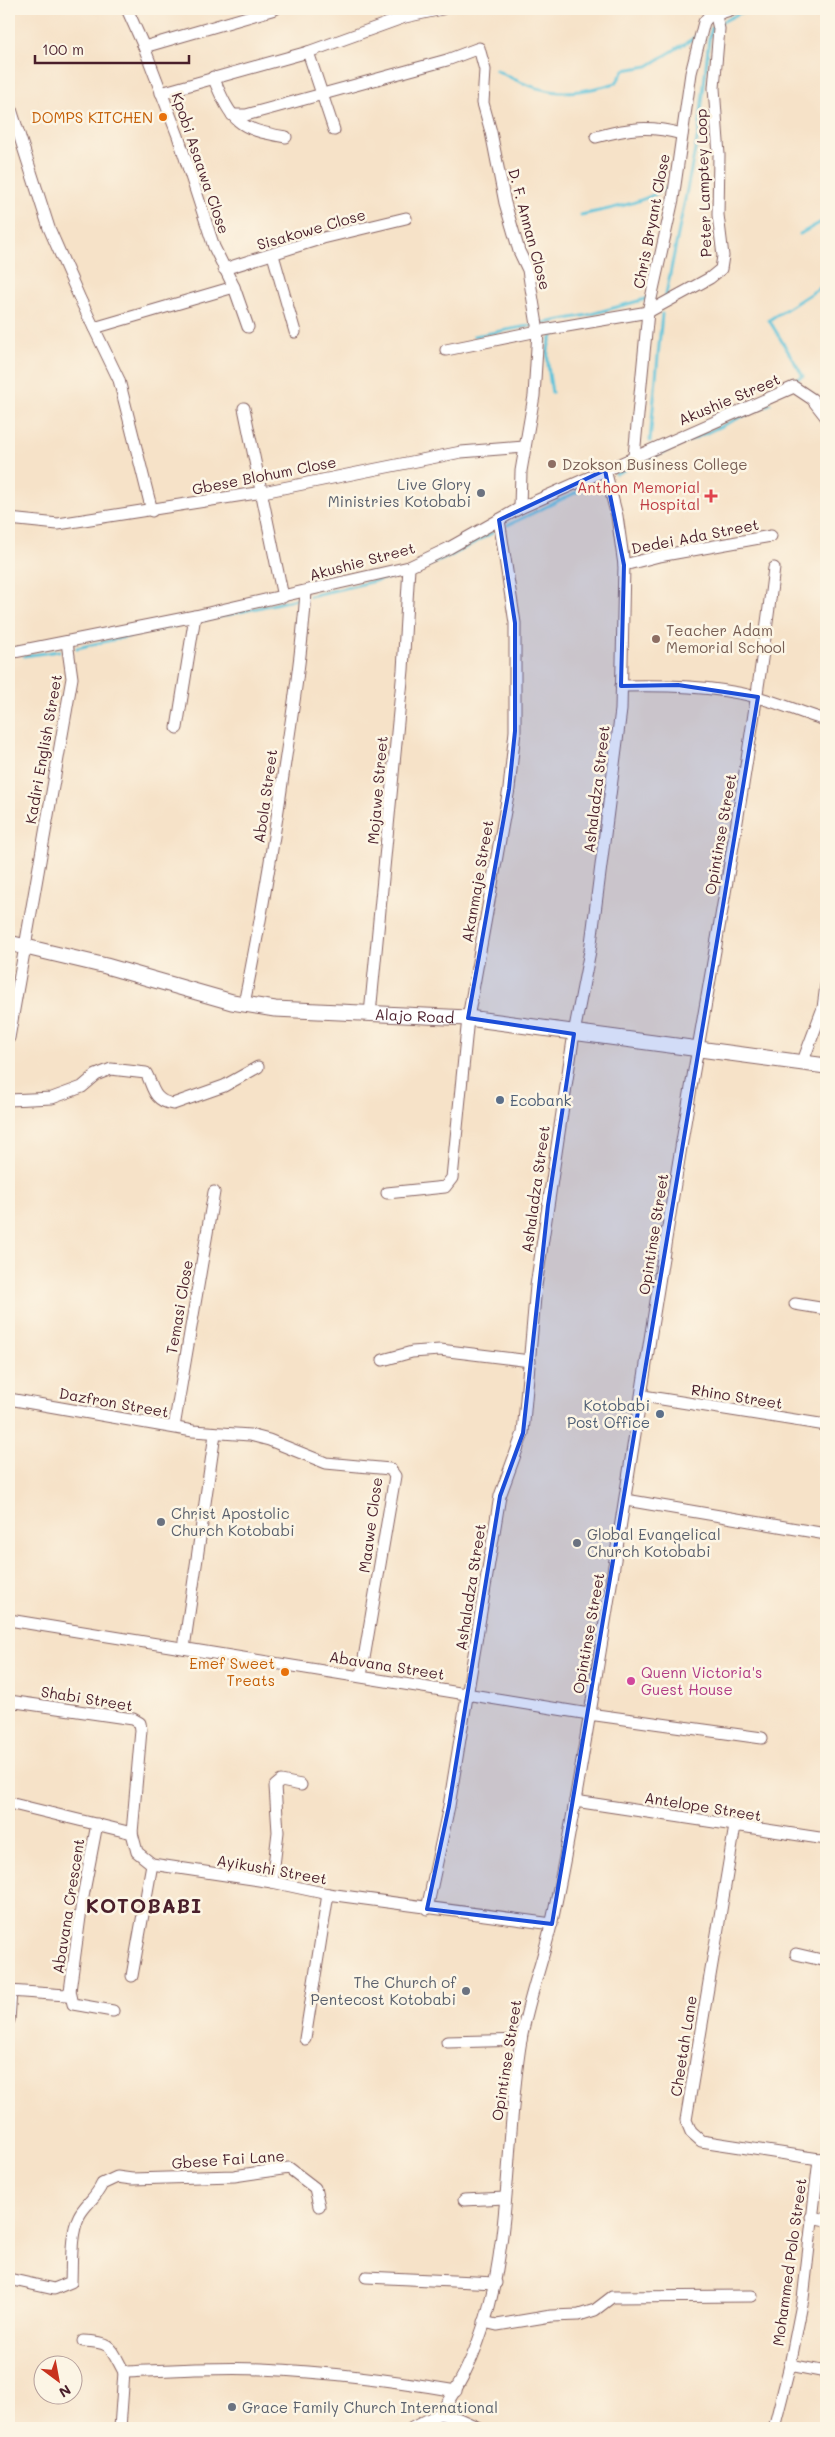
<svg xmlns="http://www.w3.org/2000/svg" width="835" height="2437" viewBox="0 0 835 2437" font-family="Mali,sans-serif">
<rect width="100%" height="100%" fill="#fcf5e5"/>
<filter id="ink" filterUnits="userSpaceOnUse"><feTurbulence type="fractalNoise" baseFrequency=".02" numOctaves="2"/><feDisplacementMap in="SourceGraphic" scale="10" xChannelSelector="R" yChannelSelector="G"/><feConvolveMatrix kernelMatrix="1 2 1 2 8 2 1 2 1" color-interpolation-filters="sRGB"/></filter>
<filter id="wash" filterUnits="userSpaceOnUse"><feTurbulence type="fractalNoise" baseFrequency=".0096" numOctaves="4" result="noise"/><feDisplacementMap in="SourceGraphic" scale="20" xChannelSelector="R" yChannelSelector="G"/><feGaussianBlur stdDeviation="1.12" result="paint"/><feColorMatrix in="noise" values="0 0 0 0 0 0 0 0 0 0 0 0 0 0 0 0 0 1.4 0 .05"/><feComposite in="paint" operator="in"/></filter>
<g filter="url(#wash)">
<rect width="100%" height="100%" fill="#f6e2c8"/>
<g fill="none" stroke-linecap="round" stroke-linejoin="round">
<g stroke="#5dc3da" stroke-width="3">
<polyline points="704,14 710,9"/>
<polyline points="720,23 748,9"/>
<path d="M496,70c45,25 70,28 120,13l8,-13 24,-4 49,-30"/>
<path d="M581,215c32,-7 64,-12 92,-31"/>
<polyline points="800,234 823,221 826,227"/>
<polyline points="665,299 699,130 709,39 712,28 715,26"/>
<polyline points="474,336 588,315 649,298"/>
<path d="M552,393c-2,-16 -11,-51 5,-61"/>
<polyline points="767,393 803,376 769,320 826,284"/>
<polyline points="650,441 662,314"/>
<polyline points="616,474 770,404"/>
<polyline points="508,525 600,481"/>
<polyline points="413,571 451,556 492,533"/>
<polyline points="310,596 405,574"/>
<polyline points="205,620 301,598"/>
<polyline points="77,648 183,624"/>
<polyline points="24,656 59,651"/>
</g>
</g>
</g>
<g filter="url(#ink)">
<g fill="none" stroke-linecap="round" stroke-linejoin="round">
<defs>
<g id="minor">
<polyline points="127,9 144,47 178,136 214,247 234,287 248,327"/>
<polyline points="144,47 275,9"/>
<polyline points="308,52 334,130"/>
<path d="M213,77c19,45 24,52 73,60"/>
<polyline points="161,93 308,52 405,17 442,9"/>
<polyline points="9,103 49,228 80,299 119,380 152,511"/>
<polyline points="232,115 246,115 447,60 479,48 485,70 483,103 491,132 505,203 519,251 528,270 538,331 534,396 521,471 520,508"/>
<path d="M596,137c33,-9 53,-12 86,-3"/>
<polyline points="273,255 295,332"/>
<polyline points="224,269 323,238 406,218"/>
<polyline points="94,328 234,287"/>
<polyline points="446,350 538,331 648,312 710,278 721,269 723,256 718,215 719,155 714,88 719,29 716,16"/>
<polyline points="244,408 283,597"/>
<polyline points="634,456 648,312 673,199 691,73 704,22 708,17 733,9"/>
<polyline points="9,519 58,524 263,492 461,452 524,447"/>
<polyline points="624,565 659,556 771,536"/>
<polyline points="9,653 195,616 409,567 449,548 520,508 794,387 812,399 826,417"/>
<path d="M621,686c45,-1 92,0 136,11 24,6 46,17 69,23"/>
<polyline points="177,728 195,616"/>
<path d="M244,1004c16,-78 29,-157 40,-235 9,-59 18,-118 22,-177"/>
<polyline points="370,1014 403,670 409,567"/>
<polyline points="9,1038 72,678 67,642"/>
<polyline points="803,1061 823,1008 826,985"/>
<path d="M9,1100l43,-2 30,-11 14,-12 15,-6 35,4c7,12 6,28 27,31l51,-18 34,-19"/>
<polyline points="387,1193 445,1187 452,1178 468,1018 509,789 515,731 515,623 499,520"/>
<polyline points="795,1304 826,1309"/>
<polyline points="383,1360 412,1352 440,1350 530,1361"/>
<polyline points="643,1396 826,1425"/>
<polyline points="9,1399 193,1431 250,1435 269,1440 326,1463 390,1469 395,1476 361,1676"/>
<polyline points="174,1427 214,1192"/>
<polyline points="626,1500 826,1534"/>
<polyline points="9,1620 589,1714 762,1738"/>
<polyline points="184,1648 215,1434"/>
<polyline points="9,1701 133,1719 140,1723 141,1730 132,1833"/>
<polyline points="575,1801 826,1839"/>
<polyline points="9,1803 132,1833 137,1852 152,1864 272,1882 328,1894 552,1924"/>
<polyline points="735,1826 686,2120 691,2132 701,2141 819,2159 826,2158"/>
<polyline points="272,1882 278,1832 275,1786 281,1781 301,1785"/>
<polyline points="427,1909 449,1806 500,1496 523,1433 536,1286 574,1033 590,951 621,710 624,565 617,516 605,470"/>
<polyline points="796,1954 826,1961"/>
<polyline points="132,1976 152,1864"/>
<polyline points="9,1991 66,1995 70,1991 82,1902 97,1824"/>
<polyline points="70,1991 73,2004 113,2011"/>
<polyline points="9,2020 11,1992"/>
<polyline points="305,2039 328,1894"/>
<polyline points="447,2042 521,2040"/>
<polyline points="464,2200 505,2198"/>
<polyline points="811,2217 826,2220"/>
<polyline points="366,2277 496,2283"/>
<path d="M9,2279l45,10 17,-7c1,-21 -1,-47 8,-66 6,-12 17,-18 23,-32l15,-7 15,2 102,-3 55,-8 26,20 4,18"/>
<polyline points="484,2322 497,2325 551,2316 579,2315 595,2310 612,2297 752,2296"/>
<path d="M83,2341c30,1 27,6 41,31"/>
<polyline points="790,2365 826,2372"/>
<path d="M124,2372c46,-2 92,-5 138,-3 65,3 130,11 194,22"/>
<path d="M439,2414c80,-104 61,-251 82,-374 7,-40 22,-79 31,-119 9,-39 16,-80 23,-120 42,-240 76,-480 117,-719 30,-171 61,-342 82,-514"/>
<polyline points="120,2428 124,2372"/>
<polyline points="412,2428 439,2414 459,2419 479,2428"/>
<polyline points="774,2428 790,2365 803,2299 819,2159"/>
</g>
<g id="tertiary">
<path id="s1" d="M9,943l97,23 126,36 43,7 193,9 358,48"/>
</g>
</defs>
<use href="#minor" stroke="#866362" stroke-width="13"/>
<use href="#tertiary" stroke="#866362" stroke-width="17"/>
<use href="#minor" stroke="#fff" stroke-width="11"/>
<use href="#tertiary" stroke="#fff" stroke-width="15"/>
</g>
</g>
<path fill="#1d4ed8" fill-opacity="0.2" stroke="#1d4ed8" stroke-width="4" stroke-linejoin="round" d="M605,470l19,95 -3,121 57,-1 80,12 -206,1227 -125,-15 22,-103 51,-310 23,-63 25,-228 26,-171 -106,-16 41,-229 6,-58v-108l-16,-103z"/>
<g fill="#e8710a" stroke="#fcf5e5" stroke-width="2">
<circle cx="163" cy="117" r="5"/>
<circle cx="285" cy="1672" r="5"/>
</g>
<g fill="#8d6e63" stroke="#fcf5e5" stroke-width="2">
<circle cx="552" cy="464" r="5"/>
<circle cx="656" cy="639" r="5"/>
</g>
<g fill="#6b7280" stroke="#fcf5e5" stroke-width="2">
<circle cx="481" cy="493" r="5"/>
<circle cx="161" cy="1522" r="5"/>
<circle cx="577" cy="1543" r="5"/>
<circle cx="466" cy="1991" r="5"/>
<circle cx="232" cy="2407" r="5"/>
</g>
<path fill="#e0444e" stroke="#fcf5e5" stroke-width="2" d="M708.5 488.5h5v5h5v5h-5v5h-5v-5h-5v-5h5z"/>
<g fill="#5c6f8a" stroke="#fcf5e5" stroke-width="2">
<circle cx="500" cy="1100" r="5"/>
<circle cx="660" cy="1414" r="5"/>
</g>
<circle fill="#d1479c" stroke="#fcf5e5" stroke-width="2" cx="631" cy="1681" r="5"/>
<g text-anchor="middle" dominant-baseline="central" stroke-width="5" stroke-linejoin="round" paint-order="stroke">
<g font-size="15" fill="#c56008" stroke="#fcf5e5" text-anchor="end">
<text x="153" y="117">DOMPS KITCHEN</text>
<text x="275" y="1663">Emef Sweet<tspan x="275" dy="17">Treats</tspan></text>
</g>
<g font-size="15" fill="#4a1f2b" stroke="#fcf5e5">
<text transform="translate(201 163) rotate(71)">Kpobi Asaawa Close</text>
<text transform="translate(703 183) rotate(-92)">Peter Lamptey Loop</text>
<text transform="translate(651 221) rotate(-79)">Chris Bryant Close</text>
<text transform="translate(311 229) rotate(-16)">Sisakowe Close</text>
<text transform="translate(530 229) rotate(75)">D. F. Annan Close</text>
<text transform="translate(729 399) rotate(-23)">Akushie Street</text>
<text transform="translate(264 475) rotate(-11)">Gbese Blohum Close</text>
<text transform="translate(695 536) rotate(-11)">Dedei Ada Street</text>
<text transform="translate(362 561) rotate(-15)">Akushie Street</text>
<text transform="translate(43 749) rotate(-80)">Kadiri English Street</text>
<text transform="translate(596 789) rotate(-83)">Ashaladza Street</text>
<text transform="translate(377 790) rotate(-85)">Mojawe Street</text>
<text transform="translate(265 796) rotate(-82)">Abola Street</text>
<text transform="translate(720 834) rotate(-80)">Opintinse Street</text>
<text transform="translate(477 881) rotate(-80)">Akanmaje Street</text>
<text stroke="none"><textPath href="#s1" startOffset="414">Alajo Road</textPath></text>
<text transform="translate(535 1189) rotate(-82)">Ashaladza Street</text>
<text transform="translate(653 1234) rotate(-81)">Opintinse Street</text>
<text transform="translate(179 1307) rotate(-80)">Temasi Close</text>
<text transform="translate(737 1396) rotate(9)">Rhino Street</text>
<text transform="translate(114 1402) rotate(10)">Dazfron Street</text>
<text transform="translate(370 1525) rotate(-82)">Maawe Close</text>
<text transform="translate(470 1587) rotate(-81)">Ashaladza Street</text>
<text transform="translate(588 1633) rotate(-80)">Opintinse Street</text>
<text transform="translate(387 1665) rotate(9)">Abavana Street</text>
<text transform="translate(87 1698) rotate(9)">Shabi Street</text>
<text transform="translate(703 1806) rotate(9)">Antelope Street</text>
<text transform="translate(272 1869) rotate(10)">Ayikushi Street</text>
<text transform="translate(68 1906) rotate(-81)">Abavana Crescent</text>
<text transform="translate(683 2046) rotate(-81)">Cheetah Lane</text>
<text transform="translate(506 2060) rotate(-81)">Opintinse Street</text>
<text transform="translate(228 2159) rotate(-4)">Gbese Fai Lane</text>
<text transform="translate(789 2262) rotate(-82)">Mohammed Polo Street</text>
</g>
<g font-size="15" fill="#785e54" stroke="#fcf5e5" text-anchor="start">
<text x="562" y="464">Dzokson Business College</text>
<text x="666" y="630">Teacher Adam<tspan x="666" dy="17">Memorial School</tspan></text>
</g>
<g font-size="15" fill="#5b616d" stroke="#fcf5e5" text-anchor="start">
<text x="471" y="484" text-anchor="end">Live Glory<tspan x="471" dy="17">Ministries Kotobabi</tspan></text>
<text x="171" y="1513">Christ Apostolic<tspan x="171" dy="17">Church Kotobabi</tspan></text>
<text x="587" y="1534">Global Evangelical<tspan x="587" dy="17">Church Kotobabi</tspan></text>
<text x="456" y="1982" text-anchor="end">The Church of<tspan x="456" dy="17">Pentecost Kotobabi</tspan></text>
<text x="242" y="2407">Grace Family Church International</text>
</g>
<g font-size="15" fill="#be3a42" stroke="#fcf5e5" text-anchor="end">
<text x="700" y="487">Anthon Memorial<tspan x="700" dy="17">Hospital</tspan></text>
</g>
<g font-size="15" fill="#4e5e75" stroke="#fcf5e5" text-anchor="start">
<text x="510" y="1100">Ecobank</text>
<text x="650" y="1405" text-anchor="end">Kotobabi<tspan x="650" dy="17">Post Office</tspan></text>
</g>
<g font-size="15" fill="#b23c85" stroke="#fcf5e5" text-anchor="start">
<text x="641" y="1672">Quenn Victoria's<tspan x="641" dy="17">Guest House</tspan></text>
</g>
<g font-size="20" font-weight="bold" letter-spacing="1" fill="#4a1f2b" stroke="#fcf5e5">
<text x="144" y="1905">KOTOBABI</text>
</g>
</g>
<rect width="835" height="2437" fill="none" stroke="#fcf5e5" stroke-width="30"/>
<g transform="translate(58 2380) rotate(148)"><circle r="24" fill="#fcf5e5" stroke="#b59f9b"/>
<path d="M0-4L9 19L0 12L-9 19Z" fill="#c8321e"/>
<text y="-8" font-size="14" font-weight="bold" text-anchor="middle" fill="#4a1f2b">N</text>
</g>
<path d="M35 55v8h154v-8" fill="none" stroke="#4a1f2b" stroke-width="2.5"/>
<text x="42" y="55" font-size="15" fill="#4a1f2b" stroke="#fcf5e5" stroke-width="4" paint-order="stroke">100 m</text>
</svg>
